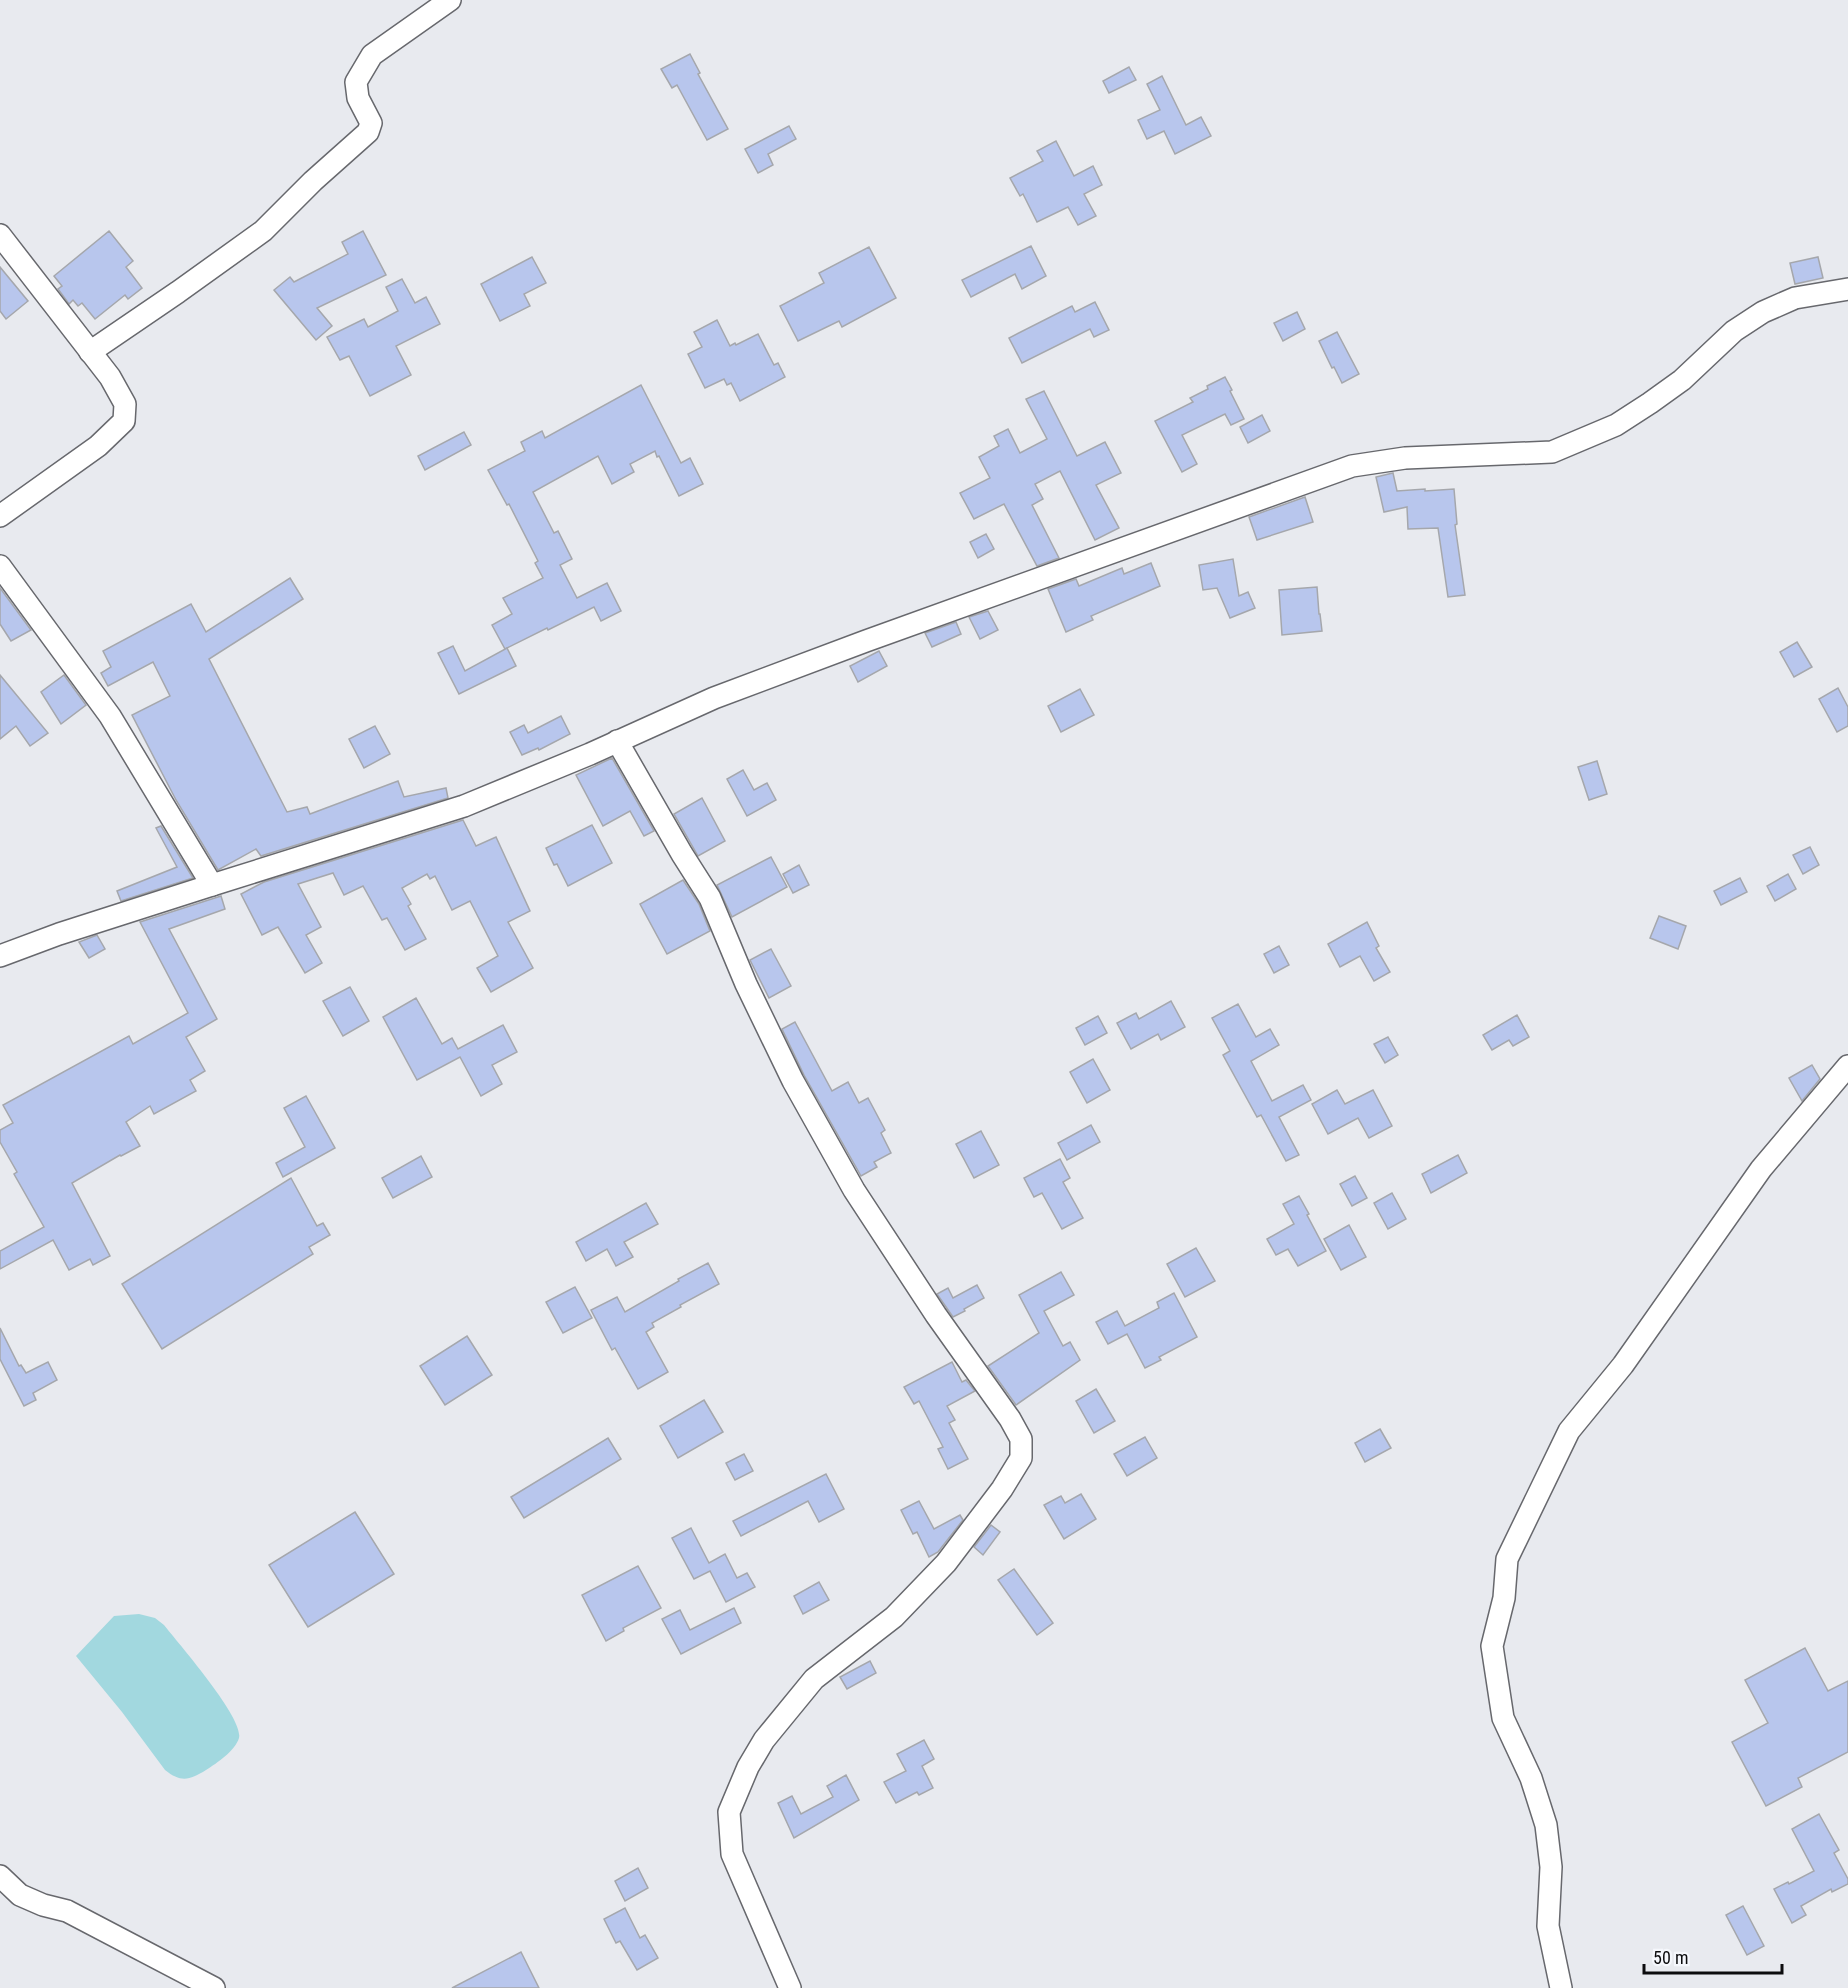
<svg xmlns="http://www.w3.org/2000/svg" width="1848" height="1988" viewBox="0 0 1848 1988" font-family="'Roboto Condensed',sans-serif">
<rect width="100%" height="100%" fill="#e8eaef"/>
<path fill="#a2d8df" d="M139,1614l16,4 9,7c14,18 80,93 75,113 -4,13 -22,25 -33,32 -16,10 -25,13 -41,0l-43,-58 -46,-56 38,-40z"/>
<g fill="#b8c6ed" stroke="#a5a7ac" stroke-width="1.5">
<polygon points="690,54 700,73 698,74 728,129 707,140 677,85 672,88 661,69"/>
<polygon points="1129,67 1136,80 1109,93 1103,81"/>
<polygon points="1162,76 1186,125 1201,117 1211,136 1175,154 1164,131 1147,139 1138,120 1160,110 1147,84"/>
<polygon points="789,126 796,139 768,154 773,165 758,173 745,149"/>
<polygon points="1056,141 1074,176 1093,166 1102,185 1084,194 1096,216 1078,225 1068,207 1037,222 1023,194 1020,196 1010,178 1043,161 1037,151"/>
<polygon points="109,231 133,261 126,267 142,288 128,299 125,295 95,319 82,303 78,306 73,300 69,304 58,289 62,286 54,276"/>
<polygon points="363,231 386,275 317,308 332,326 316,340 274,290 290,277 294,282 348,254 342,242"/>
<polygon points="1031,246 1046,276 1022,289 1015,274 971,297 962,280"/>
<polygon points="869,247 896,298 842,327 839,321 798,341 780,306 824,283 819,273"/>
<polygon points="532,257 546,283 524,294 530,306 500,321 481,284"/>
<polygon points="1818,257 1823,278 1795,284 1790,263"/>
<polygon points="0,267 28,301 6,319 0,311"/>
<polygon points="402,279 415,303 426,297 440,324 396,346 411,375 370,396 349,356 340,360 327,337 364,319 368,327 398,311 386,287"/>
<polygon points="1095,302 1109,330 1094,337 1090,329 1022,363 1009,338 1072,306 1075,312"/>
<polygon points="1297,312 1305,329 1283,341 1274,323"/>
<polygon points="717,320 730,346 735,343 736,345 758,334 774,365 778,363 785,377 740,401 731,383 727,385 724,379 705,388 688,354 702,347 694,332"/>
<polygon points="1337,332 1359,374 1342,383 1334,367 1332,368 1319,341"/>
<polygon points="1225,377 1232,390 1230,391 1244,419 1231,425 1225,414 1182,435 1197,464 1182,472 1155,421 1193,402 1190,398 1208,389 1207,386"/>
<polygon points="641,385 681,463 690,458 703,484 679,496 659,456 657,457 655,451 630,464 634,472 612,484 598,456 533,492 554,533 558,531 572,559 560,565 577,598 607,583 621,611 601,621 594,607 548,630 547,628 505,649 492,625 512,614 503,598 543,578 535,563 538,561 509,504 507,505 488,470 525,451 521,442 542,431 545,438"/>
<polygon points="1044,391 1077,456 1105,442 1121,473 1096,485 1119,528 1095,540 1060,471 1035,484 1043,499 1032,505 1059,558 1037,566 1004,504 974,519 960,493 990,478 979,457 999,446 994,436 1008,429 1020,453 1047,439 1026,399"/>
<polygon points="1262,415 1270,431 1248,443 1240,427"/>
<polygon points="464,432 471,445 425,470 418,456"/>
<polygon points="1393,473 1397,491 1425,489 1425,491 1454,489 1457,524 1455,525 1465,595 1448,597 1438,528 1408,529 1407,507 1384,512 1376,477"/>
<polygon points="1305,497 1313,522 1257,540 1249,517"/>
<polygon points="986,534 994,549 978,558 970,542"/>
<polygon points="1233,559 1239,596 1248,592 1255,608 1230,618 1217,588 1203,590 1199,565"/>
<polygon points="1151,563 1160,586 1091,616 1093,620 1066,632 1048,589 1076,579 1079,586 1122,568 1124,574"/>
<polygon points="290,578 303,599 209,659 287,812 307,807 310,814 398,781 404,797 446,788 448,798 261,856 256,849 218,870 176,800 132,715 170,696 153,662 108,686 101,673 111,667 103,651 191,604 206,632"/>
<polygon points="1317,587 1319,614 1320,614 1322,631 1282,635 1279,590"/>
<polygon points="0,588 31,630 11,641 0,624"/>
<polygon points="988,611 998,630 980,639 969,617"/>
<polygon points="956,622 961,634 932,647 925,633"/>
<polygon points="1797,642 1812,667 1794,677 1780,652"/>
<polygon points="453,646 465,671 507,648 516,666 459,694 438,653"/>
<polygon points="879,651 887,666 858,682 850,666"/>
<polygon points="0,675 48,733 30,746 16,726 0,739"/>
<polygon points="64,675 86,705 61,724 41,692"/>
<polygon points="1838,688 1848,707 1848,726 1837,732 1819,699"/>
<polygon points="1080,689 1094,715 1061,732 1048,706"/>
<polygon points="561,716 570,734 539,750 538,748 522,755 510,732 524,725 528,733"/>
<polygon points="375,726 390,754 364,768 349,739"/>
<polygon points="612,758 654,831 644,836 630,811 603,826 576,775"/>
<polygon points="1597,761 1607,794 1589,800 1578,767"/>
<polygon points="743,770 754,790 767,783 776,800 747,816 727,779"/>
<polygon points="702,798 725,841 698,856 674,814"/>
<polygon points="463,820 476,846 496,837 530,911 508,922 533,968 491,992 477,968 498,956 470,901 452,910 435,876 430,879 427,874 402,888 411,904 408,906 426,939 405,950 387,918 382,920 363,886 344,895 333,873 298,884 321,927 306,935 322,963 305,973 278,927 262,935 241,894 264,882"/>
<polygon points="592,825 612,863 568,886 557,864 554,865 546,848"/>
<polygon points="161,826 193,878 121,901 117,891 177,867 156,828"/>
<polygon points="1810,847 1819,865 1803,874 1793,855"/>
<polygon points="771,857 787,887 732,917 717,885"/>
<polygon points="799,865 809,885 793,893 783,874"/>
<polygon points="1788,874 1796,889 1775,901 1767,886"/>
<polygon points="1740,878 1747,892 1721,905 1714,891"/>
<polygon points="683,880 699,904 710,931 667,954 640,904"/>
<polygon points="221,896 225,909 169,929 217,1019 186,1037 205,1071 190,1080 196,1091 154,1114 150,1106 126,1122 140,1146 121,1156 120,1155 72,1183 110,1256 93,1265 90,1259 69,1270 53,1240 0,1269 0,1251 44,1227 14,1174 17,1172 0,1142 0,1130 13,1123 3,1105 129,1036 133,1044 188,1013 140,922"/>
<polygon points="1659,916 1686,926 1678,949 1650,938"/>
<polygon points="1367,922 1379,946 1376,948 1390,972 1374,981 1360,956 1340,967 1328,944"/>
<polygon points="97,935 105,949 89,958 79,942"/>
<polygon points="1279,946 1289,965 1274,973 1264,954"/>
<polygon points="771,949 791,986 769,998 750,960"/>
<polygon points="350,987 369,1021 343,1036 323,1001"/>
<polygon points="416,998 442,1044 452,1038 458,1049 503,1025 517,1052 492,1065 502,1084 481,1096 460,1057 417,1080 383,1017"/>
<polygon points="1171,1001 1185,1027 1161,1040 1158,1034 1131,1049 1117,1023 1136,1013 1139,1019"/>
<polygon points="1238,1004 1256,1037 1270,1029 1279,1045 1251,1061 1272,1101 1303,1085 1311,1100 1279,1117 1299,1155 1286,1161 1261,1115 1257,1117 1223,1055 1230,1051 1212,1018"/>
<polygon points="1517,1015 1529,1037 1513,1046 1509,1040 1492,1050 1483,1035"/>
<polygon points="1098,1016 1107,1033 1085,1045 1076,1028"/>
<polygon points="795,1022 832,1091 848,1082 859,1103 868,1098 885,1130 881,1133 891,1153 874,1162 877,1167 861,1176 804,1075 782,1029"/>
<polygon points="1388,1037 1398,1055 1385,1063 1374,1044"/>
<polygon points="1093,1059 1110,1090 1087,1103 1070,1072"/>
<polygon points="1812,1065 1820,1079 1802,1101 1789,1078"/>
<polygon points="1337,1090 1345,1104 1373,1090 1392,1126 1369,1138 1358,1118 1328,1134 1312,1104"/>
<polygon points="306,1096 335,1148 283,1177 276,1163 305,1147 284,1108"/>
<polygon points="1091,1125 1100,1142 1067,1160 1058,1143"/>
<polygon points="981,1131 999,1165 974,1178 956,1144"/>
<polygon points="1458,1155 1467,1173 1431,1193 1422,1174"/>
<polygon points="421,1156 432,1177 393,1198 382,1178"/>
<polygon points="1060,1159 1070,1178 1063,1182 1083,1218 1062,1229 1042,1193 1034,1197 1024,1178"/>
<polygon points="1355,1176 1367,1198 1352,1206 1340,1184"/>
<polygon points="291,1178 317,1226 323,1223 330,1235 309,1247 313,1254 162,1349 122,1284"/>
<polygon points="1392,1193 1406,1219 1388,1229 1374,1203"/>
<polygon points="1299,1196 1309,1214 1307,1215 1326,1251 1298,1266 1288,1249 1276,1255 1267,1239 1294,1224 1283,1204"/>
<polygon points="646,1203 658,1224 624,1242 633,1257 616,1266 607,1249 586,1261 576,1242"/>
<polygon points="1349,1225 1366,1257 1341,1270 1324,1239"/>
<polygon points="1196,1248 1215,1281 1185,1297 1167,1264"/>
<polygon points="708,1263 719,1284 680,1305 681,1307 652,1323 654,1327 646,1332 668,1372 638,1389 615,1348 612,1350 591,1310 617,1297 625,1312 679,1281 678,1279"/>
<polygon points="1061,1272 1074,1295 1044,1311 1063,1346 1070,1342 1080,1360 1016,1405 988,1366 1039,1333 1019,1295"/>
<polygon points="977,1285 984,1298 964,1309 965,1311 953,1317 937,1294 948,1288 953,1298"/>
<polygon points="575,1287 592,1318 563,1333 546,1302"/>
<polygon points="1174,1293 1197,1337 1159,1357 1161,1360 1145,1368 1127,1334 1108,1344 1096,1322 1117,1311 1125,1326 1159,1308 1157,1302"/>
<polygon points="0,1328 19,1366 21,1365 26,1373 48,1362 57,1380 33,1393 36,1400 24,1406 0,1359"/>
<polygon points="467,1336 492,1375 445,1405 420,1366"/>
<polygon points="952,1362 962,1382 966,1380 975,1391 947,1406 955,1420 949,1423 968,1459 948,1469 938,1449 943,1447 919,1401 914,1404 904,1387"/>
<polygon points="1096,1389 1115,1421 1094,1433 1076,1401"/>
<polygon points="704,1400 723,1432 678,1458 660,1426"/>
<polygon points="1380,1429 1391,1448 1365,1462 1355,1443"/>
<polygon points="1145,1437 1157,1458 1127,1476 1114,1454"/>
<polygon points="608,1438 621,1459 524,1518 511,1497"/>
<polygon points="744,1454 753,1471 735,1480 726,1463"/>
<polygon points="826,1474 844,1509 819,1522 808,1501 741,1536 733,1521"/>
<polygon points="1081,1494 1096,1519 1064,1539 1044,1505 1061,1496 1065,1503"/>
<polygon points="919,1501 934,1529 960,1515 963,1520 938,1552 929,1557 917,1532 913,1534 901,1510"/>
<polygon points="355,1512 394,1574 308,1627 269,1565"/>
<polygon points="991,1525 1000,1532 983,1555 974,1547"/>
<polygon points="691,1528 709,1563 725,1554 737,1578 747,1573 755,1587 726,1602 710,1571 694,1579 672,1538"/>
<polygon points="638,1566 661,1608 623,1628 624,1631 606,1641 582,1595"/>
<polygon points="1014,1569 1053,1623 1037,1635 998,1580"/>
<polygon points="819,1582 829,1600 803,1614 794,1596"/>
<polygon points="734,1608 741,1623 681,1654 662,1619 680,1610 690,1630"/>
<polygon points="1805,1648 1828,1691 1848,1681 1848,1752 1798,1778 1802,1787 1766,1806 1732,1742 1768,1723 1745,1680"/>
<polygon points="870,1661 876,1673 847,1689 840,1677"/>
<polygon points="924,1740 934,1759 922,1766 933,1788 919,1795 917,1792 896,1803 884,1782 906,1771 897,1754"/>
<polygon points="846,1775 859,1800 794,1838 778,1803 792,1796 801,1814 833,1797 827,1786"/>
<polygon points="1819,1814 1839,1850 1834,1853 1848,1879 1848,1884 1832,1892 1831,1889 1801,1906 1806,1915 1792,1923 1774,1889 1788,1882 1789,1884 1814,1871 1792,1829"/>
<polygon points="638,1868 648,1888 625,1901 615,1881"/>
<polygon points="1743,1906 1764,1946 1747,1955 1726,1915"/>
<polygon points="625,1908 640,1938 645,1935 658,1958 637,1970 620,1941 616,1943 604,1919"/>
<polygon points="521,1952 539,1988 452,1988"/>
</g>
<g fill="none" stroke-linecap="round" stroke-linejoin="round">
<defs>
<g id="minor">
<polyline points="0,235 110,377 125,404 124,421 98,446 0,516"/>
<polyline points="90,352 178,292 263,231 313,181 368,132 371,123 358,98 356,82 372,55 450,0"/>
<polyline points="0,566 110,716 212,885"/>
<polyline points="617,741 682,854 710,898 746,984 793,1081 854,1190 936,1315 1010,1419 1021,1439 1021,1458 1002,1489 946,1563 894,1617 814,1679 764,1740 748,1767 729,1812 732,1854 790,1988"/>
<polyline points="0,956 59,934 212,885 464,806 590,754 714,698 866,641 1352,466 1405,458 1552,452 1616,425 1650,403 1682,380 1734,331 1763,312 1795,298 1848,289"/>
<polyline points="0,1876 20,1895 43,1905 67,1911 214,1988"/>
<polyline points="1561,1988 1548,1926 1551,1867 1546,1825 1531,1778 1503,1718 1492,1646 1504,1598 1507,1559 1569,1431 1623,1365 1761,1169 1848,1066"/>
</g>
</defs>
<use href="#minor" stroke="#67686d" stroke-width="24"/>
<use href="#minor" stroke="#fff" stroke-width="21"/>
</g>
<path d="M1644 1964v9h138v-9" fill="none" stroke="#0c0c0e" stroke-width="3"/>
<text x="1653" y="1964" font-size="18" fill="#0c0c0e" stroke="#f5f7fc" stroke-width="4.5" paint-order="stroke">50 m</text>
</svg>
